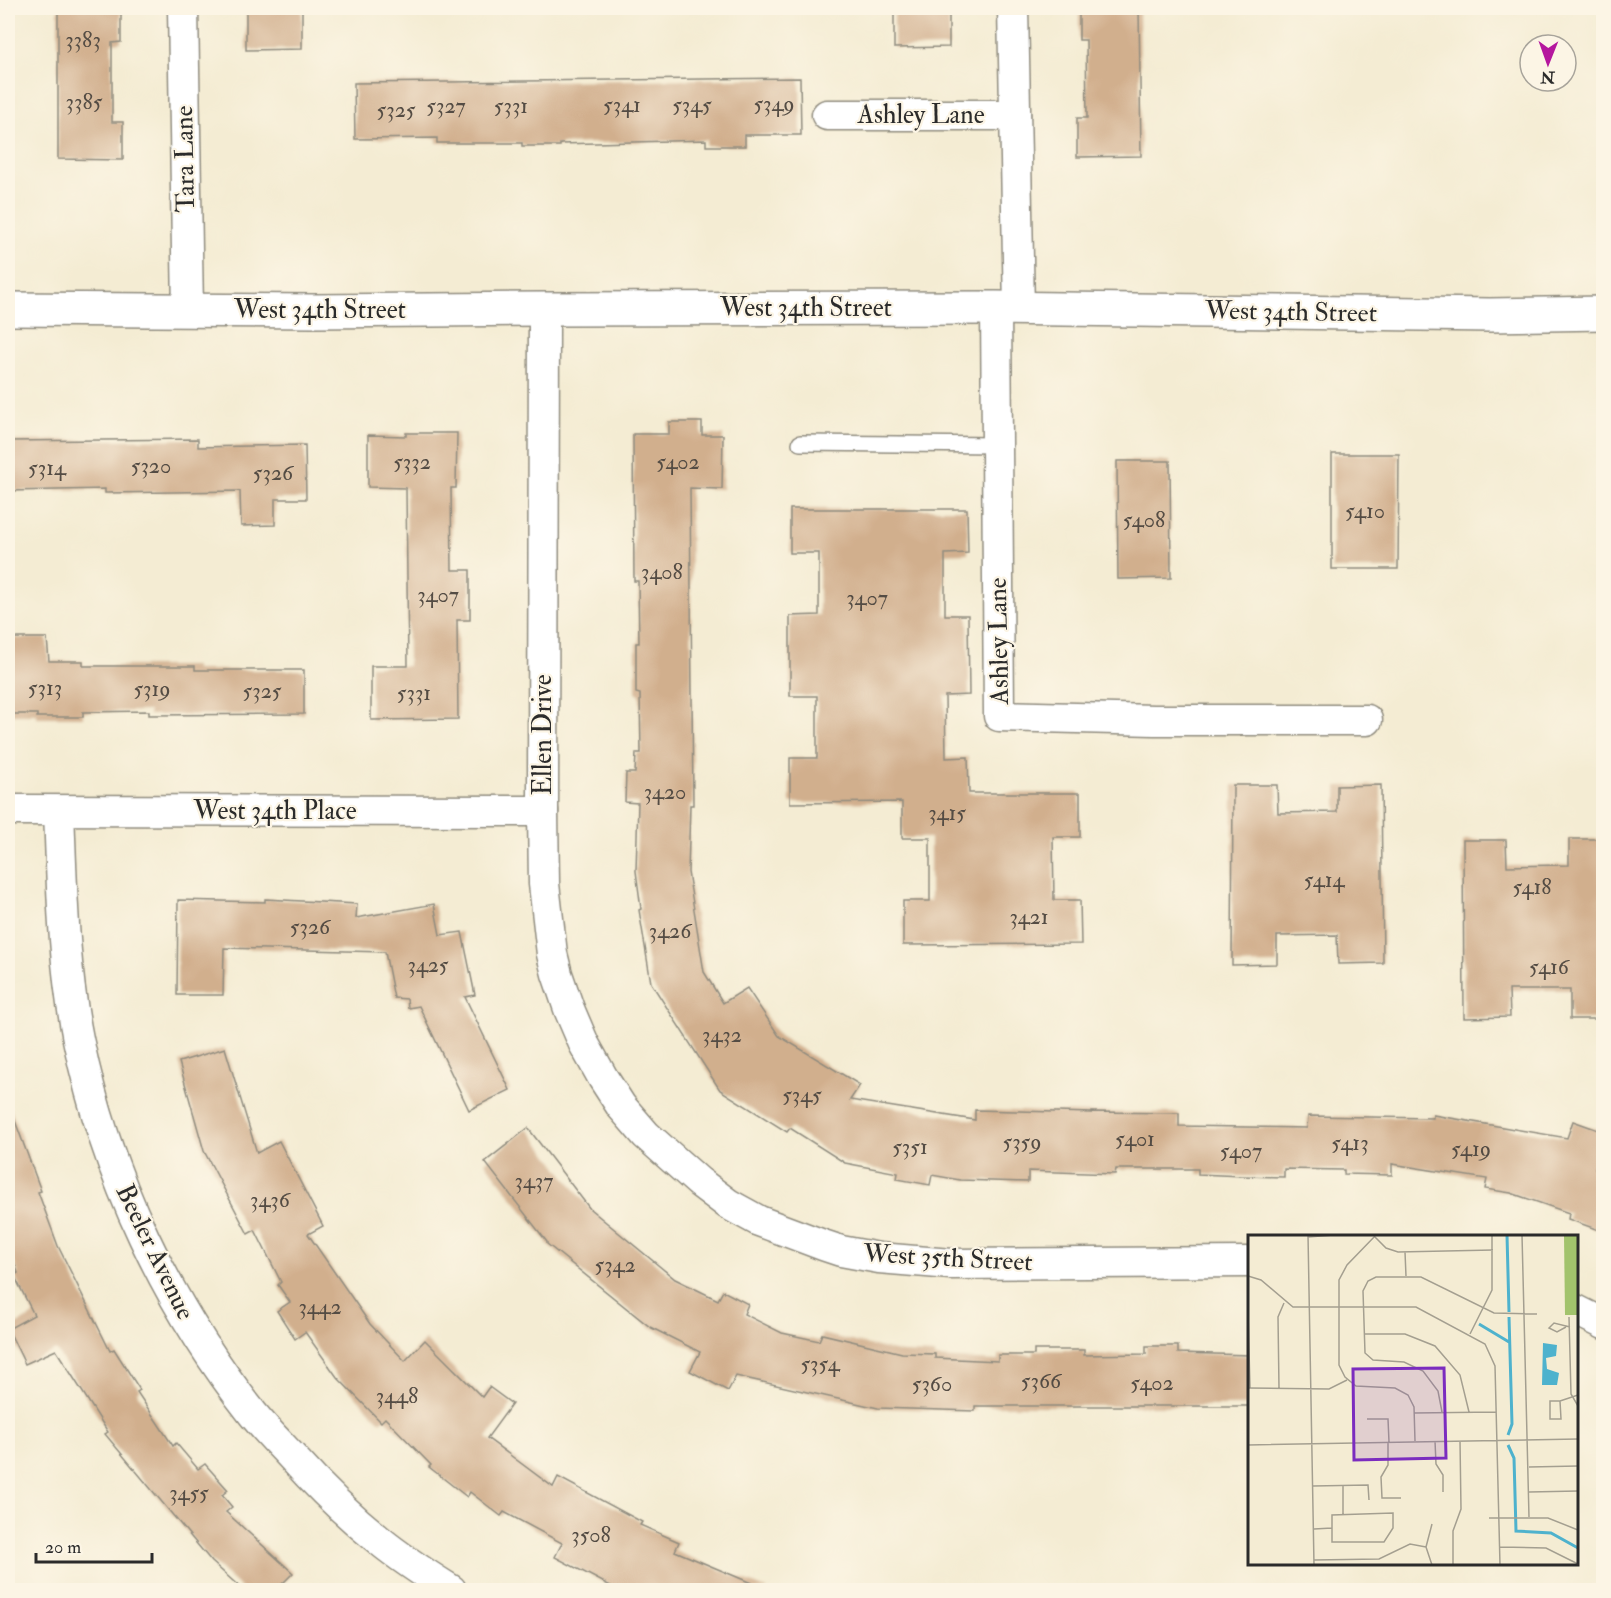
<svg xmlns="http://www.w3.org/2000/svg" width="1611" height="1598" viewBox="0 0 1611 1598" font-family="'IM FELL Double Pica',serif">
<rect width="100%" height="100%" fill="#fcf5e5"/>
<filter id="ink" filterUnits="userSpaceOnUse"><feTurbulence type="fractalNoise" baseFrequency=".0167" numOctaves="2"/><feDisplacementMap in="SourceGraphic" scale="12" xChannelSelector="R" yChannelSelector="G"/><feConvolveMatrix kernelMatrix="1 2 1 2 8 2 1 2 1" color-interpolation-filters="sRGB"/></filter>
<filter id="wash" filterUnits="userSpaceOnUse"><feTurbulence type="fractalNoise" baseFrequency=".008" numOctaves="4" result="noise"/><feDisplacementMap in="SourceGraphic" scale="24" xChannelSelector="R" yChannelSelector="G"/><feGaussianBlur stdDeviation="1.35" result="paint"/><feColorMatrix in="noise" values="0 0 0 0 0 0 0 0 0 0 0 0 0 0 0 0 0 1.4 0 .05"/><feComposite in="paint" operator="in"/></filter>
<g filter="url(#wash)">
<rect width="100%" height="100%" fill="#f4ecd3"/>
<g id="blocks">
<g fill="#d1af8d">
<polygon points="58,8 121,8 121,42 112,43 112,122 123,122 123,160 58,159"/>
<polygon points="246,8 302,8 302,49 246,50"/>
<polygon points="894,8 949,8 949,47 894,48"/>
<polygon points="1079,8 1139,8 1141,156 1077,157 1077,118 1087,118 1086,40 1079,40"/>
<polygon points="800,78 801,135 745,135 745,146 706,146 706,140 560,144 560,146 522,146 522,143 437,143 437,138 355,139 354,83"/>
<polygon points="669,422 702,422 702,435 723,435 722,489 690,488 693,805 690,805 688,872 704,972 723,1003 747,988 779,1036 860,1085 850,1100 975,1120 975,1110 1092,1113 1092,1112 1179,1113 1179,1126 1307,1128 1308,1116 1433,1118 1433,1115 1567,1138 1573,1121 1604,1132 1604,1144 1595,1169 1604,1172 1604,1232 1568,1219 1569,1213 1511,1193 1485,1189 1487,1179 1392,1164 1392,1175 1344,1174 1344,1170 1284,1169 1284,1177 1242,1176 1198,1174 1198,1169 1116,1169 1115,1174 1028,1171 1028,1182 960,1180 932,1175 930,1185 897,1179 898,1173 845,1163 790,1128 787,1132 720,1090 651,983 639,910 641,909 636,871 638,803 625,802 626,773 635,773 636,753 641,753 640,694 636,693 636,643 639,643 638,581 634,581 633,434 669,434"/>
<polygon points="406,433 457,433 456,488 451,488 452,570 470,570 470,620 457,620 458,719 371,720 371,666 408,666 406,488 368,487 368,435 406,436"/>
<polygon points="198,439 198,447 305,445 306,499 275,499 275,525 241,526 240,491 105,493 105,489 8,491 8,441"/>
<polygon points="1332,454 1399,454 1398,569 1332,569"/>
<polygon points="1117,461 1170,461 1171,578 1118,579"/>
<polygon points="790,509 967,509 968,553 945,554 945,615 968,615 969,695 945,696 946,758 968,757 969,793 1080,793 1080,837 1053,837 1054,900 1080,900 1081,944 903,945 903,901 930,901 930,838 902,838 902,802 790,803 790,758 817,758 817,696 790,696 790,616 819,615 819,553 790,553"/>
<polygon points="8,638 47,638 49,661 83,661 83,666 195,666 195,670 304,670 304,714 149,715 149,711 83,712 83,717 37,717 37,714 8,714"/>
<polygon points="1233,785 1277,785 1278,813 1337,812 1337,786 1381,785 1383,963 1338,964 1337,935 1277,936 1277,964 1232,965"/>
<polygon points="1569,839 1604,839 1604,1019 1570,1019 1570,990 1509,990 1510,1017 1464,1018 1463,840 1506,840 1507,866 1569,865"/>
<polygon points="265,899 357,904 356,918 434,904 440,935 462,932 475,995 465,997 510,1090 469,1110 419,1006 408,1008 407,999 394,998 385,952 224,948 223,995 177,995 178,900 265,902"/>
<polygon points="225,1048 257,1153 279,1141 323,1226 308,1234 370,1324 405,1361 425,1340 482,1397 489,1387 512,1404 487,1438 553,1487 558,1477 642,1522 640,1525 679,1542 675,1551 768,1590 618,1590 555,1557 562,1543 504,1512 501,1516 470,1492 467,1497 429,1467 431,1465 385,1418 381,1422 337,1377 305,1332 295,1339 277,1311 290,1302 278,1285 281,1282 255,1230 248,1234 204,1151 179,1062"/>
<polygon points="11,1110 41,1191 38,1192 58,1246 110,1351 114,1349 140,1390 137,1392 173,1446 176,1443 198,1469 205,1464 228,1490 222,1495 232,1507 226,1512 293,1573 276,1590 243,1590 212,1562 105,1434 108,1432 56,1350 25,1364 8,1329 34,1315 14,1275 18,1273 8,1244 8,1111"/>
<polygon points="528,1128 590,1209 675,1279 718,1300 723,1291 748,1304 744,1314 782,1333 819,1341 822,1334 902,1353 935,1354 935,1358 998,1361 998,1355 1034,1355 1034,1350 1084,1350 1084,1355 1146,1354 1146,1346 1178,1346 1178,1353 1250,1355 1250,1406 975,1406 975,1411 878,1408 736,1376 728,1391 690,1371 700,1352 650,1327 547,1244 547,1242 485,1162"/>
</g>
</g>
</g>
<g filter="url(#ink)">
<use href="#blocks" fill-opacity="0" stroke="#908c7f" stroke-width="1.5"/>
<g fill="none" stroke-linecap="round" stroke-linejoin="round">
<defs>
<polyline id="service" points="800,443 997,445"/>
<g id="minor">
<polyline points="183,8 188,311"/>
<polyline points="1013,8 1019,309"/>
<polyline points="827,115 1015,115"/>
<polyline points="996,308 999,716 1154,720 1367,720"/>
<polyline points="544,309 543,811 544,884 552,954 557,974 569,1009 584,1044 603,1078 621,1106 646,1135 699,1182 728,1204 759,1221 823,1245 841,1251 879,1258 951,1264 1250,1262"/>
<polyline points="8,810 543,811"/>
<path d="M59,811c3,76 4,153 19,228 28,137 89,266 175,375 13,16 27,30 40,44 27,30 56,58 87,83 22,18 47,34 71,49"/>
<polyline points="1576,1310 1604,1324"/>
</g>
<polyline id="tertiary" points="8,309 314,311 544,309 996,308 1490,315 1604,313"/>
</defs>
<use href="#service" stroke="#908c7f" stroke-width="18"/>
<use href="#minor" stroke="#908c7f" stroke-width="33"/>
<use href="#tertiary" stroke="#908c7f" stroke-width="36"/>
<use href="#service" stroke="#fff" stroke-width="15"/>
<use href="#minor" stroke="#fff" stroke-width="30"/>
<use href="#tertiary" stroke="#fff" stroke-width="33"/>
</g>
</g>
<g text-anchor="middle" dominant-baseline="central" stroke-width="4.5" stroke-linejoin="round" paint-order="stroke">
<g font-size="22" fill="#544c44">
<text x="83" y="40">3383</text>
<text x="84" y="102">3385</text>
<text x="774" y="104">5349</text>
<text x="622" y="105">5341</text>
<text x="692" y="105">5345</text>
<text x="446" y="106">5327</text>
<text x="511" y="106">5331</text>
<text x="396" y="110">5325</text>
<text x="412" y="462">5332</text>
<text x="678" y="462">5402</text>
<text x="151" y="466">5320</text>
<text x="47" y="468">5314</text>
<text x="273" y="473">5326</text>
<text x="1365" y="511">5410</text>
<text x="1144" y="520">5408</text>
<text x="662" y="572">3408</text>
<text x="438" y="595">3407</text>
<text x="867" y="598">3407</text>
<text x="45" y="688">5313</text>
<text x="152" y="689">5319</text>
<text x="262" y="691">5325</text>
<text x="414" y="693">5331</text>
<text x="665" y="792">3420</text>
<text x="947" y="813">3415</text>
<text x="1324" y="880">5414</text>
<text x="1532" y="887">5418</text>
<text x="1029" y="917">3421</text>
<text x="310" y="927">5326</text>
<text x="670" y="931">3426</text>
<text x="428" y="965">3425</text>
<text x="1549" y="967">5416</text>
<text x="722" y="1035">3432</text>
<text x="802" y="1095">5345</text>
<text x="1135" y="1139">5401</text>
<text x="1022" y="1142">5359</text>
<text x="1350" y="1143">5413</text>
<text x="910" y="1147">5351</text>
<text x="1471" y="1149">5419</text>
<text x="1241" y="1151">5407</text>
<text x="534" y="1181">3437</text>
<text x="270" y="1200">3436</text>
<text x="615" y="1265">5342</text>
<text x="320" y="1307">3442</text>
<text x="820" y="1364">5354</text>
<text x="1041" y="1381">5366</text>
<text x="1152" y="1383">5402</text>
<text x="932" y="1384">5360</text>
<text x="397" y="1396">3448</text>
<text x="189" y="1493">3455</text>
<text x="591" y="1535">3508</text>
</g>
<g font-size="26" fill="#2b2b2b" stroke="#fcf5e5">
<text x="921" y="115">Ashley Lane</text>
<text transform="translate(185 159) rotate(-91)">Tara Lane</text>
<text x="806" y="308">West 34th Street</text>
<text x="320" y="310">West 34th Street</text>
<text transform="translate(1291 312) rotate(1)">West 34th Street</text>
<text transform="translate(999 641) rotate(-91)">Ashley Lane</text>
<text transform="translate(543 735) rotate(-90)">Ellen Drive</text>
<text x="275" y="811">West 34th Place</text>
<text transform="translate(155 1252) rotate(64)">Beeler Avenue</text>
<text transform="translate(948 1258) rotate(3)">West 35th Street</text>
</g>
</g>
<g transform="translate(1248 1235)">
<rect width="330" height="330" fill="#f4ecd3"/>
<path d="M316,0h14v80h-13z" fill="#a2c36c"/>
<path d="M295,108l14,2 -1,11 -10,2 1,11 12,4 -2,12h-15z" fill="#4eb2cd"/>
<path fill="none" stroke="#4eb2cd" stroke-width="3" d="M259,0l2,77M231,89l30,18M260,200l4,-11 -3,-107M260,210l6,13 2,73 35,2 27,15"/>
<path fill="none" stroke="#a49f90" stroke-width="1.5" d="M60,0l6,330M125,0l13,13 12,4 95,-2M128,0l-29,30 -8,15v85l6,12 11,9 39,2 13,7 6,12 1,34M274,0l7,282M60,2l26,-2M157,17l1,24M0,41l13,4 32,27h123l69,37 10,22 5,199M0,77l2,76M321,82l2,77 7,12M318,92l-9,5 -8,-4 5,-5 16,4M116,99h41l30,12 25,29 9,37M222,99l22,-44v-55M0,153l81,1 18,-9M31,153l-1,-71 6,-14M302,166h10l1,18h-11zM312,166l18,-6M194,177l-4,-21 -15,-20 -19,-9 -31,-2 -8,-7 -2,-62 5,-10 8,-4h45l73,36 43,1M166,178l82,-1M119,184h21l1,23M187,206l1,23 7,11v17M140,207v23l-7,12 1,21h19M0,210l330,-6M281,232l49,-1M65,251l55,-1 1,15M95,251v28M281,257l49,-1M145,278v15l-9,14h-52v-27zM241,283h59l30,12M66,294l18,-1M178,312l6,-23M178,312l6,18M252,312l46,1 32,16M66,325l65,-1 31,-15 16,3M205,330v-34l8,-22 -1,-68"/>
<path fill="#7b2cbf" fill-opacity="0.15" stroke="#7b2cbf" stroke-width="3" d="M196,133l2,90 -92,2 -1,-91z"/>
<rect width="330" height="330" fill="none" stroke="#2b2b2b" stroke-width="3"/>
</g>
<rect width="1611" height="1598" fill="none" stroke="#fcf5e5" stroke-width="30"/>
<g transform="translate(1548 63) rotate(181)"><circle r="28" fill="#fcf5e5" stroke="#a8a49b" stroke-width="1.5"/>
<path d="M0-4.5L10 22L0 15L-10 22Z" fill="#b5179e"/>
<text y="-9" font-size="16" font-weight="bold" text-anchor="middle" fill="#2b2b2b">N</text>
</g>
<path d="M36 1553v9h116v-9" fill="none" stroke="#2b2b2b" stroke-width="3"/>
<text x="45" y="1553" font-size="18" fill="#2b2b2b" stroke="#fcf5e5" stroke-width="4.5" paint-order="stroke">20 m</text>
</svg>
